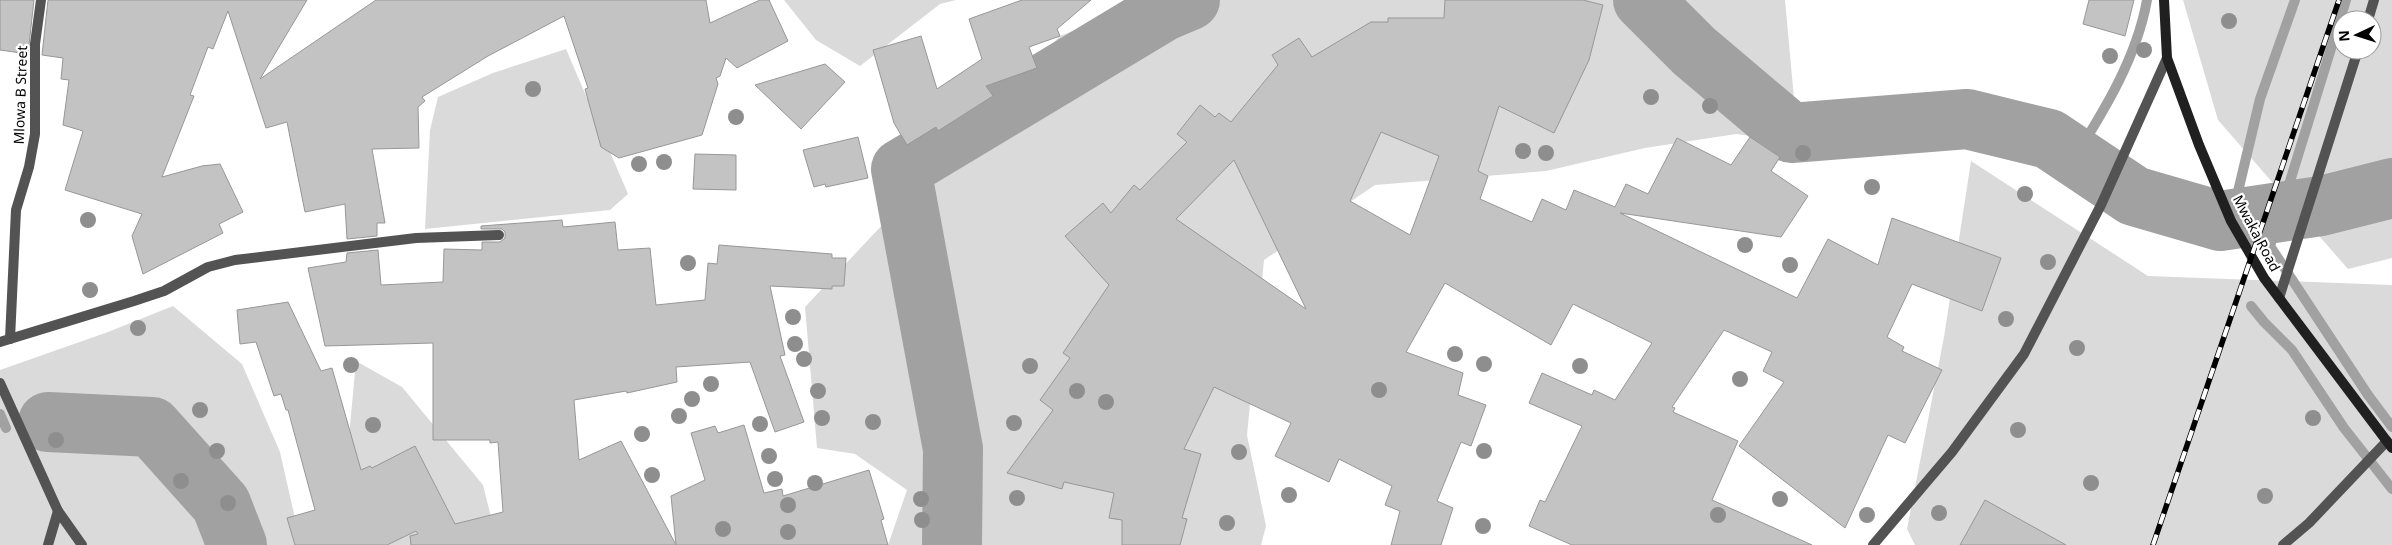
<svg xmlns="http://www.w3.org/2000/svg" width="2392" height="545" viewBox="0 0 2392 545" font-family="'Noto Sans',sans-serif">
<rect width="100%" height="100%" fill="#fff"/>
<g fill="#dadada" fill-rule="evenodd">
<polygon points="784,0 956,0 940,4 860,66 816,40"/>
<polygon points="1150,0 1785,0 1798,142 1736,134 1645,148 1546,171 1375,185 1264,260 1247,435 1266,526 1261,545 888,545 907,490 855,454 817,448 805,307 1060,36"/>
<path d="M2183,0h209v258l-44,11 -130,-149zM2342,20h30v30h-30z"/>
<polygon points="566,49 628,194 610,210 425,229 430,130 438,97 493,73"/>
<polygon points="1971,161 2148,276 2392,285 2392,545 1915,545 1907,529 1944,337"/>
<polygon points="173,306 242,364 280,452 301,545 0,545 0,370 108,332"/>
<polygon points="356,361 402,387 483,485 498,545 339,545"/>
</g>
<g fill="none" stroke-linecap="round" stroke-linejoin="round">
<g stroke="#a1a1a1" stroke-width="10">
<polyline points="2346,0 2270,246 2368,395 2392,427"/>
<path d="M2075,157c30,-48 62,-100 72,-157"/>
<polyline points="2231,221 2260,99 2295,0"/>
<polyline points="2251,306 2264,322 2292,350 2344,428 2392,489"/>
<polyline points="0,414 6,428"/>
</g>
<g stroke="#a1a1a1" stroke-width="60">
<polyline points="1643,0 1694,51 1791,133 1967,119 2049,139 2134,196 2220,221 2321,206 2392,188"/>
<polyline points="48,422 152,427 221,504 237,545"/>
<polyline points="952,545 953,449 901,169 1164,11 1190,0"/>
</g>
</g>
<g fill="#c3c3c3" stroke="#979797" fill-rule="evenodd">
<polygon points="0,0 34,0 28,54 0,50"/>
<polygon points="48,0 307,0 260,79 376,0 706,0 710,23 760,0 769,0 788,41 737,68 726,58 720,76 716,78 718,84 702,135 619,158 601,147 585,89 588,88 564,16 488,56 422,97 425,101 418,107 419,148 372,149 385,223 377,223 377,236 347,239 345,204 305,212 287,122 266,128 228,11 213,49 208,47 190,95 194,96 162,177 202,166 220,164 243,212 219,224 223,233 143,274 132,236 142,214 65,190 83,131 63,125 69,80 61,79 63,58 42,55"/>
<polygon points="1022,0 1091,0 1057,29 1060,36 1029,47 1037,68 986,86 993,96 938,131 936,127 907,145 894,123 873,50 921,36 937,89 982,59 969,19"/>
<path d="M1445,0h138l20,5 -14,55 -35,73 -55,-27 -21,65 10,5 -8,23 52,23 10,-23 24,11 8,-20 41,17 11,-23 22,10 29,-56 54,27 19,-28 30,20 -9,14 37,25 -27,41 -161,-24 177,85 31,-59 50,26 14,-47 109,40 -19,53 -70,-27 -25,53 17,10 -2,4 40,19 -37,73 -17,-8 -43,93 -106,-82 45,-64 -21,-11 9,-19 -48,-22 -52,77 3,1 -2,4 65,29 -26,59 100,45h-240l-43,-19 11,-26 5,2 37,-76 -53,-23 13,-30 50,22 2,-5 21,10 37,-57 -79,-39 -22,41 -106,-62 -39,69 57,21 -5,22 28,10 -15,41 -10,-4 -24,59 16,7 -12,37h-50l9,-34 -15,-6 7,-19 -53,-27 -10,23 -54,-26 16,-33 -77,-36 -30,62 17,5 -19,64 5,1 -7,26h-58v-25l-13,-2 5,-25 -50,-11 -2,7 -55,-16 46,-63 -13,-10 30,-42 -7,-5 46,-68 -44,-49 38,-33 8,10 23,-28 6,5 47,-48 -10,-8 23,-29 15,12 4,-4 12,9 47,-57 -6,-10 27,-17 13,19 59,-35h17v-4h56zM1381,132l58,24 -29,79 -60,-34zM1234,160l72,149 -130,-90z"/>
<polygon points="2089,0 2134,0 2125,36 2083,24"/>
<polygon points="825,64 845,82 801,129 755,85"/>
<polygon points="858,137 868,178 826,187 825,184 814,187 803,150"/>
<polygon points="695,154 736,155 736,190 693,189"/>
<polygon points="562,220 563,227 615,222 618,250 650,248 656,305 705,300 708,263 717,264 719,245 832,254 832,258 846,258 844,286 832,286 832,289 770,286 785,355 780,356 804,422 775,432 750,362 676,367 677,382 627,393 626,391 574,400 579,460 621,441 676,545 411,545 410,536 418,534 416,531 387,545 295,545 287,518 315,510 288,410 286,410 281,394 274,396 256,342 240,344 237,310 288,302 321,371 332,368 361,470 370,466 372,468 415,446 455,524 503,512 498,442 490,443 490,440 433,440 433,343 325,346 308,268 346,262 347,253 378,250 381,285 443,282 444,249 482,250 482,242 500,242 505,238 505,232 502,229 481,229 481,226"/>
<polygon points="744,425 764,493 782,489 783,496 869,470 884,519 881,520 888,545 676,545 671,496 705,480 691,433 715,426 718,433"/>
<polygon points="1985,500 2066,545 1960,545"/>
</g>
<g fill="none" stroke-linecap="round" stroke-linejoin="round">
<g stroke="#535353" stroke-width="10">
<polyline points="2368,20 2374,0"/>
<polyline points="2279,298 2358,50"/>
<polyline points="10,339 16,210 29,167 35,134 35,44 41,0"/>
<polyline points="0,342 134,301 164,291 208,267 235,260 416,238 499,235"/>
<polyline points="0,383 58,511 82,545"/>
<polyline points="48,545 58,511"/>
<polyline points="1873,545 1952,452 2024,354 2101,205 2167,58"/>
<polyline points="2283,545 2309,523 2387,441"/>
</g>
<polyline stroke="#202020" stroke-width="10" points="2164,0 2167,58 2199,145 2231,221 2264,278 2392,448"/>
<defs>
<polyline id="rail" points="2153,545 2339,0"/>
</defs>
<use href="#rail" stroke="#000" stroke-width="5.5"/>
<use href="#rail" stroke="#fff" stroke-width="4" stroke-dasharray="11" stroke-linecap="butt"/>
</g>
<g fill="#8e8e8e">
<circle cx="2229" cy="21" r="8"/>
<circle cx="2144" cy="50" r="8"/>
<circle cx="2110" cy="56" r="8"/>
<circle cx="533" cy="89" r="8"/>
<circle cx="1651" cy="97" r="8"/>
<circle cx="1710" cy="106" r="8"/>
<circle cx="736" cy="117" r="8"/>
<circle cx="1523" cy="151" r="8"/>
<circle cx="1546" cy="153" r="8"/>
<circle cx="1803" cy="153" r="8"/>
<circle cx="664" cy="162" r="8"/>
<circle cx="639" cy="164" r="8"/>
<circle cx="1872" cy="187" r="8"/>
<circle cx="2025" cy="194" r="8"/>
<circle cx="88" cy="220" r="8"/>
<circle cx="1745" cy="245" r="8"/>
<circle cx="2048" cy="262" r="8"/>
<circle cx="688" cy="263" r="8"/>
<circle cx="1790" cy="265" r="8"/>
<circle cx="90" cy="290" r="8"/>
<circle cx="793" cy="317" r="8"/>
<circle cx="2006" cy="319" r="8"/>
<circle cx="138" cy="328" r="8"/>
<circle cx="795" cy="344" r="8"/>
<circle cx="2077" cy="348" r="8"/>
<circle cx="1455" cy="354" r="8"/>
<circle cx="804" cy="359" r="8"/>
<circle cx="1484" cy="364" r="8"/>
<circle cx="351" cy="365" r="8"/>
<circle cx="1030" cy="366" r="8"/>
<circle cx="1580" cy="366" r="8"/>
<circle cx="1740" cy="379" r="8"/>
<circle cx="711" cy="384" r="8"/>
<circle cx="1379" cy="390" r="8"/>
<circle cx="818" cy="391" r="8"/>
<circle cx="1077" cy="391" r="8"/>
<circle cx="692" cy="399" r="8"/>
<circle cx="1106" cy="402" r="8"/>
<circle cx="200" cy="410" r="8"/>
<circle cx="679" cy="416" r="8"/>
<circle cx="822" cy="418" r="8"/>
<circle cx="2313" cy="418" r="8"/>
<circle cx="873" cy="422" r="8"/>
<circle cx="1014" cy="423" r="8"/>
<circle cx="760" cy="424" r="8"/>
<circle cx="373" cy="425" r="8"/>
<circle cx="2018" cy="430" r="8"/>
<circle cx="642" cy="434" r="8"/>
<circle cx="56" cy="440" r="8"/>
<circle cx="217" cy="451" r="8"/>
<circle cx="1484" cy="451" r="8"/>
<circle cx="1239" cy="452" r="8"/>
<circle cx="769" cy="456" r="8"/>
<circle cx="652" cy="475" r="8"/>
<circle cx="775" cy="479" r="8"/>
<circle cx="181" cy="481" r="8"/>
<circle cx="815" cy="483" r="8"/>
<circle cx="2091" cy="483" r="8"/>
<circle cx="1289" cy="495" r="8"/>
<circle cx="2265" cy="496" r="8"/>
<circle cx="1017" cy="498" r="8"/>
<circle cx="921" cy="499" r="8"/>
<circle cx="1780" cy="499" r="8"/>
<circle cx="228" cy="503" r="8"/>
<circle cx="788" cy="505" r="8"/>
<circle cx="1939" cy="513" r="8"/>
<circle cx="1718" cy="515" r="8"/>
<circle cx="1867" cy="515" r="8"/>
<circle cx="922" cy="520" r="8"/>
<circle cx="1227" cy="523" r="8"/>
<circle cx="1483" cy="526" r="8"/>
<circle cx="723" cy="529" r="8"/>
<circle cx="788" cy="532" r="8"/>
</g>
<g text-anchor="middle" dominant-baseline="central" stroke-width="4.5" stroke-linejoin="round" paint-order="stroke">
<g font-size="14" fill="#000" stroke="#fff">
<text transform="translate(20 95) rotate(-88)">Mlowa B Street</text>
<text transform="translate(2257 233) rotate(62)">Mwaka Road</text>
</g>
</g>
<g transform="translate(2357 35) rotate(266)"><circle r="24" fill="#ffffff" stroke="#999999"/>
<path d="M0-4L9 19L0 12L-9 19Z" fill="#000000"/>
<text y="-8" font-size="14" font-weight="bold" text-anchor="middle" fill="#000000">N</text>
</g>
</svg>
